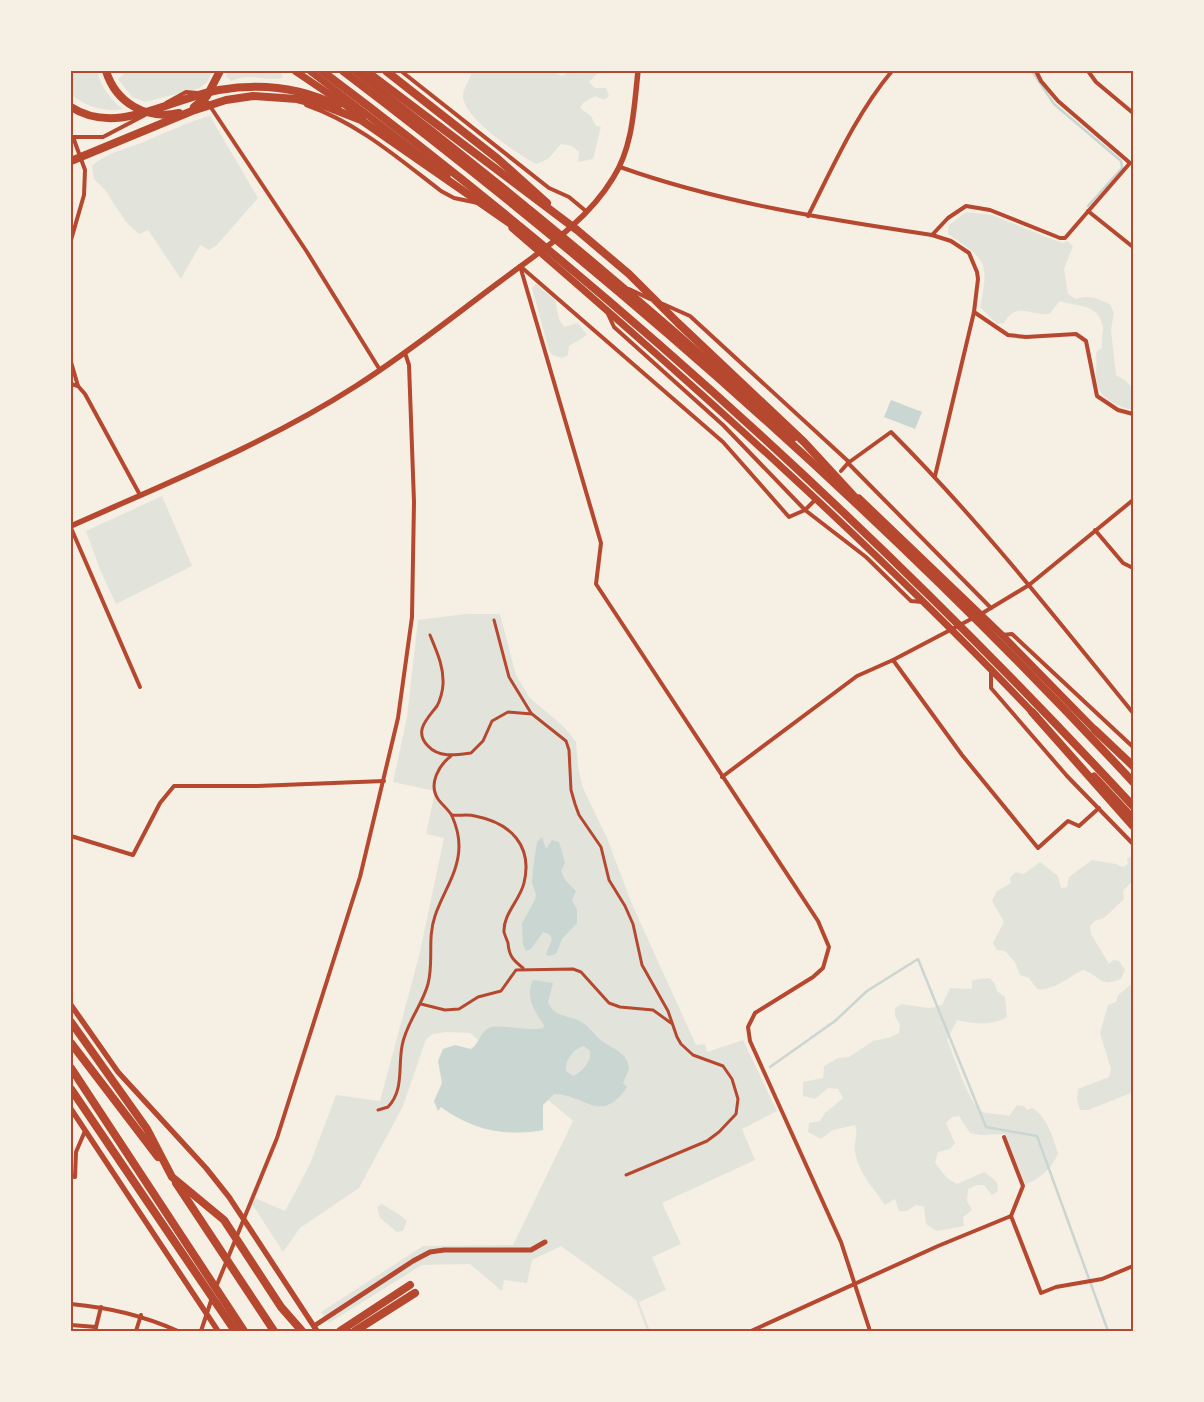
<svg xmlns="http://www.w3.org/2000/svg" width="1204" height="1402" viewBox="0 0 1204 1402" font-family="Georgia,serif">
<rect width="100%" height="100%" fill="#f6efe4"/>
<g fill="#e2e4dc">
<path d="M71,71h26c4,16 14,29 26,38 -18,4 -37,-3 -52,-14z"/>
<polygon points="127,71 212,71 208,81 200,88 145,102 132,97 118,79"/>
<path d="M228,71h52l3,7c-20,3 -32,-5 -52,3l-5,-5z"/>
<path d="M472,71h79l11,5 9,-5h29l-11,11 6,6h11l3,8 -5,4 -9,-4 -12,7 -3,5 11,8 5,10 5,1 -8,32 -15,3 1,-10 -7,-6 -11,-2c-10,11 -9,15 -25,20 -18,-9 -72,-46 -73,-67 0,-10 7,-16 9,-26z"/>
<path d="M210,116l48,82 -42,48 -7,4 -9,-5 -19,34 -33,-49 -9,4 -13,-12 -21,-32 -11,-11 -2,-13c14,-13 31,-16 49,-23 23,-9 45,-21 69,-27z"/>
<path d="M966,212l26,3 62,25 9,3 4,-2 6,5 -9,23 4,25 8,5c13,-5 22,0 34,5l4,9 -3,17 5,45 9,5 8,9v21c-18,-4 -37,-13 -37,-34 0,-8 1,-15 0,-24l6,-4c-1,-7 1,-14 1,-20 -3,-24 -24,-21 -43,-27l-11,13c-20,2 -32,-13 -45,9l-7,1 -17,-17c10,-46 5,-48 -32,-73l1,-9z"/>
<polygon points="536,284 555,300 559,319 564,327 578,323 587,335 569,346 568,355 562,358 552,355 549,350 532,288"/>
<polygon points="162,496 192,566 116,604 101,572 86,531"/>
<polygon points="466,614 500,614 516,675 529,697 564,727 576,742 578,768 583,788 607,838 632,904 696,1045 705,1044 707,1052 743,1040 777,1111 742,1129 755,1160 662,1203 681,1244 652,1257 666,1290 639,1302 650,1331 647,1331 636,1300 561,1246 532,1260 527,1283 504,1280 502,1291 470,1264 422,1265 329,1323 321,1312 423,1246 513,1245 573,1121 470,1033 447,1032 433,1034 426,1039 403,1106 359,1188 300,1228 283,1252 252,1204 255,1198 285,1211 310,1164 336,1095 380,1101 419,956 444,838 426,834 435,791 393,782 407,717 418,620"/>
<path d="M1131,857l2,23 -10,11 1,8 -20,19 -9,3 -5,5 1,8 18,30 4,-4 6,1 6,9 -4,9c-22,9 -20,-3 -38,-9 -13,6 -31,22 -46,19l-8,-11 -9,-3 -5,-13 -10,-11 -8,-1 -4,-7 11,-21 -12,-21 5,-10 14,-8 -1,-6 6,-5 8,2 16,-12 18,14 3,12 6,-1 2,-10 23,-17 24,4 7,3 5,-3 -1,-6z"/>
<path d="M990,978l5,6 2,7 8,6 2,20c-15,9 -34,7 -50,3l-10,20c6,13 23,68 36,72 7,2 18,2 26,4l8,-11 7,1 3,4 6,-2c15,11 20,29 25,46 -6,13 -19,27 -33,30l-20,-50 -25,1 -10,-2 -11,-17 -7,1 -6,6 9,20 -5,6 -12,3 -3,11 12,15 10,6 27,-12 13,10 1,9 -6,4 -8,-10h-7l-9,4 -1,12 5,9 -9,7 1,9 -27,5 -11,-7 -2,-17 -8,-2 -9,6h-8l-4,-12 -10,6c-12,-18 -26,-31 -30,-53 -2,-10 4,-15 0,-27l-22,5 -12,9 -13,-7 1,-9 11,-2 5,-8 18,-15 -5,-9 -10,-1 -13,11 -12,-3v-14l20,-4 1,-12 14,-8 11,-1 24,-16 18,-4 8,-4 1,-8 -5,-9v-8l7,-4 27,4 13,-3 8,-17 22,1v-9z"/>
<polygon points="1133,983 1133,1095 1131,1093 1088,1110 1080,1110 1077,1099 1078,1089 1109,1077 1111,1069 1100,1033 1108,1005 1116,1002 1118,995"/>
<polygon points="382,1204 400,1215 407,1221 403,1231 397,1232 380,1218 377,1207"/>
</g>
<g fill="#c9d6d2" fill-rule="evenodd">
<polygon points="891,400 922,412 915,429 884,417"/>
<polygon points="542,837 546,849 552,840 559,842 565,863 561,871 565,880 576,891 572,900 577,910 577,923 562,939 556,954 548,956 546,954 552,939 549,934 543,932 531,949 526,951 523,945 522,923 535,900 536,895 532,883 533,869 537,842"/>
<path d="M533,980l20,3 -5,19c5,16 24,13 35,21 8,5 13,14 20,19 11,7 25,11 26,27l-6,14 4,4c-26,39 -42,7 -73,7l-11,11v25c-38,7 -71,0 -102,-23l-3,4 -4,-10 8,-18 -4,-22 5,-12 12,-4 16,4c8,-5 9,-17 18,-21 10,-5 40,4 54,0l1,-3c-10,-14 -19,-29 -11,-45zM584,1046l6,5c2,10 -8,21 -17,25l-7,-5c-2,-10 8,-23 18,-25z"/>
</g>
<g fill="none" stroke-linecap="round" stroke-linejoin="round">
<g stroke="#c9d6d2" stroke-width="2.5">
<polyline points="1032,71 1054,104 1121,161 1122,168 1088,206"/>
<polyline points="770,1067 835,1021 867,991 918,959 986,1127 1037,1136 1108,1331"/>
</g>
<g stroke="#b5482f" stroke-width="3">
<polyline points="494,620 509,677 531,713"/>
<path d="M430,635c6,15 14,31 13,49 0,6 -3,17 -6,22 -9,12 -24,25 -9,40 11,12 28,9 43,7l12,-12 9,-20 16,-9 24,2 34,27 3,9 2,40 4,14 4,11 22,32 8,33 16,26 8,18 9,41 26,46 9,26 4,7 12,11 30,11 9,13 6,20 -2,15 -17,18 -12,9 -81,34"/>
<path d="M452,815c7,1 16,-1 23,1 36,7 58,30 49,67 -4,17 -21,31 -20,49 1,4 3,8 4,11 1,13 5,17 15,25"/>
<polyline points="421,1004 445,1010 459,1009 478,997 501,991 516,970 573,969 581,972 609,1003 620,1007 653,1010 671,1023"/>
<path d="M378,1110l10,-3c16,-17 10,-39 14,-61 4,-23 20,-40 26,-62 6,-23 -1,-45 7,-68 8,-24 24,-44 24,-70 0,-9 -3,-21 -7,-30 -3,-6 -10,-11 -14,-17 -10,-15 1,-34 13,-43"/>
</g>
<g stroke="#b5482f" stroke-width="4">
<polyline points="401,71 549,188 569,197 587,212"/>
<polyline points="1088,71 1096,82 1133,113"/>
<polyline points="204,97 307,252 380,370"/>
<polyline points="166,103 186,92 198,93"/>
<path d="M306,105c52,18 92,53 135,86l13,7 24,5"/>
<polyline points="71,137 103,137 145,115"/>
<path d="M620,167c101,36 206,52 312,68l19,6 18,12 8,19 1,7 -4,33 -39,164"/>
<polyline points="1088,211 1133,247"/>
<path d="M808,216c25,-49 48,-102 84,-145"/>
<polyline points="932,235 948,218 966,206 990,210 1060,238 1065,238 1130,163 1058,101 1041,81 1036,71"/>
<polyline points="71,240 84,195 85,170 73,137"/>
<polyline points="520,266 601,543 596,584 818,921 829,947 823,968 813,977 755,1013 748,1027 750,1041 841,1242 870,1331"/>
<polyline points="520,266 723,442 789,517 805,510 814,501"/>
<polyline points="629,289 650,299"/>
<polyline points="663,304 690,316 849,462"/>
<polyline points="974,312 1008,335 1026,337 1076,334 1086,341 1097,396 1118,410 1133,414"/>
<polyline points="608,314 614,327 723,425 805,510 866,557 911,601 922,602"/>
<polyline points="71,362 78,386"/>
<polyline points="71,384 78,386 85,394 140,495"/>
<polyline points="848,463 991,608"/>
<path d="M841,471l7,-8 43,-31c88,88 164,185 242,281"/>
<polyline points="71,528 140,687"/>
<polyline points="1095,530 1123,563 1133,568"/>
<polyline points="981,614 1029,585 1133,500"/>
<polyline points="1002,635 1012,634 1133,747"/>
<polyline points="893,660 962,755 1038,848 1068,821 1079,826 1099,808"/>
<polyline points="991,671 991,688 1067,776 1133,844"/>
<polyline points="722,777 857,676 893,660 975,617"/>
<polyline points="71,836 133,855 160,803 174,786 257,786 384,781"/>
<polyline points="1004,1137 1023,1186 1011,1216 1041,1293 1056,1287 1102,1279 1133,1266"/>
<polyline points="71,1176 75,1177 76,1152 85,1131"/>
<polyline points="216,1287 277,1138 360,877 398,718 412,617 414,502 409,365 405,353"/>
<path d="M71,1304c40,4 70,11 107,27"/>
<polyline points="71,1325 96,1327"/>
<polyline points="95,1331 101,1307"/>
<polyline points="136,1331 141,1315"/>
<polyline points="201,1331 212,1298"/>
<polyline points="751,1331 938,1246 1011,1216"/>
</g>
<polyline stroke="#b5482f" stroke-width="5" points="314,1326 413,1261 430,1252 444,1250 531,1250 545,1242"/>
<g stroke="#b5482f" stroke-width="5.5">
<path d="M71,526c96,-43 196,-83 285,-140 49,-31 95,-68 142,-103 41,-31 88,-60 115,-105 20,-31 21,-71 25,-107"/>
<polyline points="71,1005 118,1072 206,1168 229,1197 317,1331"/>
<polyline points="71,1109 218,1331"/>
</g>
<g stroke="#b5482f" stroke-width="7">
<polyline points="295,71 363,117"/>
<polyline points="310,71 447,176"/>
<path d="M355,71c152,116 298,238 439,367"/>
<path d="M512,228c181,156 359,315 524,488"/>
<polyline points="859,498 1002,635 1099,734"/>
<polyline points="1094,776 1133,818"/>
</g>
<g stroke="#b5482f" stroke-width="8">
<path d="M106,71c10,32 40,49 73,42"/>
<path d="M322,71c292,219 563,467 811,735"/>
<path d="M343,71c282,214 549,451 790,711"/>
<polyline points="366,71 577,230 629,274 678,323 804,442 862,505"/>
<polyline points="386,71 498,159 547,203"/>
<path d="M71,107c46,30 100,-9 148,-17 41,-7 81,-3 119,16"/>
<polyline points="194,107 207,96 220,71"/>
<polyline points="71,161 192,111 226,100 253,96 297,99 325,106 361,120 524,233"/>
<polyline points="1032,712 1133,826"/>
<polyline points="1095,730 1133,766"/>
<polyline points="71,1022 147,1129 172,1177 224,1220 281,1307 302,1331"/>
<polyline points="71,1043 158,1157"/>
<polyline points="71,1068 244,1331"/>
<polyline points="71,1089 235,1331"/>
<polyline points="176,1183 274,1331"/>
<polyline points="340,1331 410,1285"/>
<polyline points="355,1331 415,1293"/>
</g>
</g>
<rect width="1204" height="1402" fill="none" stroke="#f6efe4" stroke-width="145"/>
<rect x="72" y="72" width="1060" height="1258" fill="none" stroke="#b5482f" stroke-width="2"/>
</svg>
